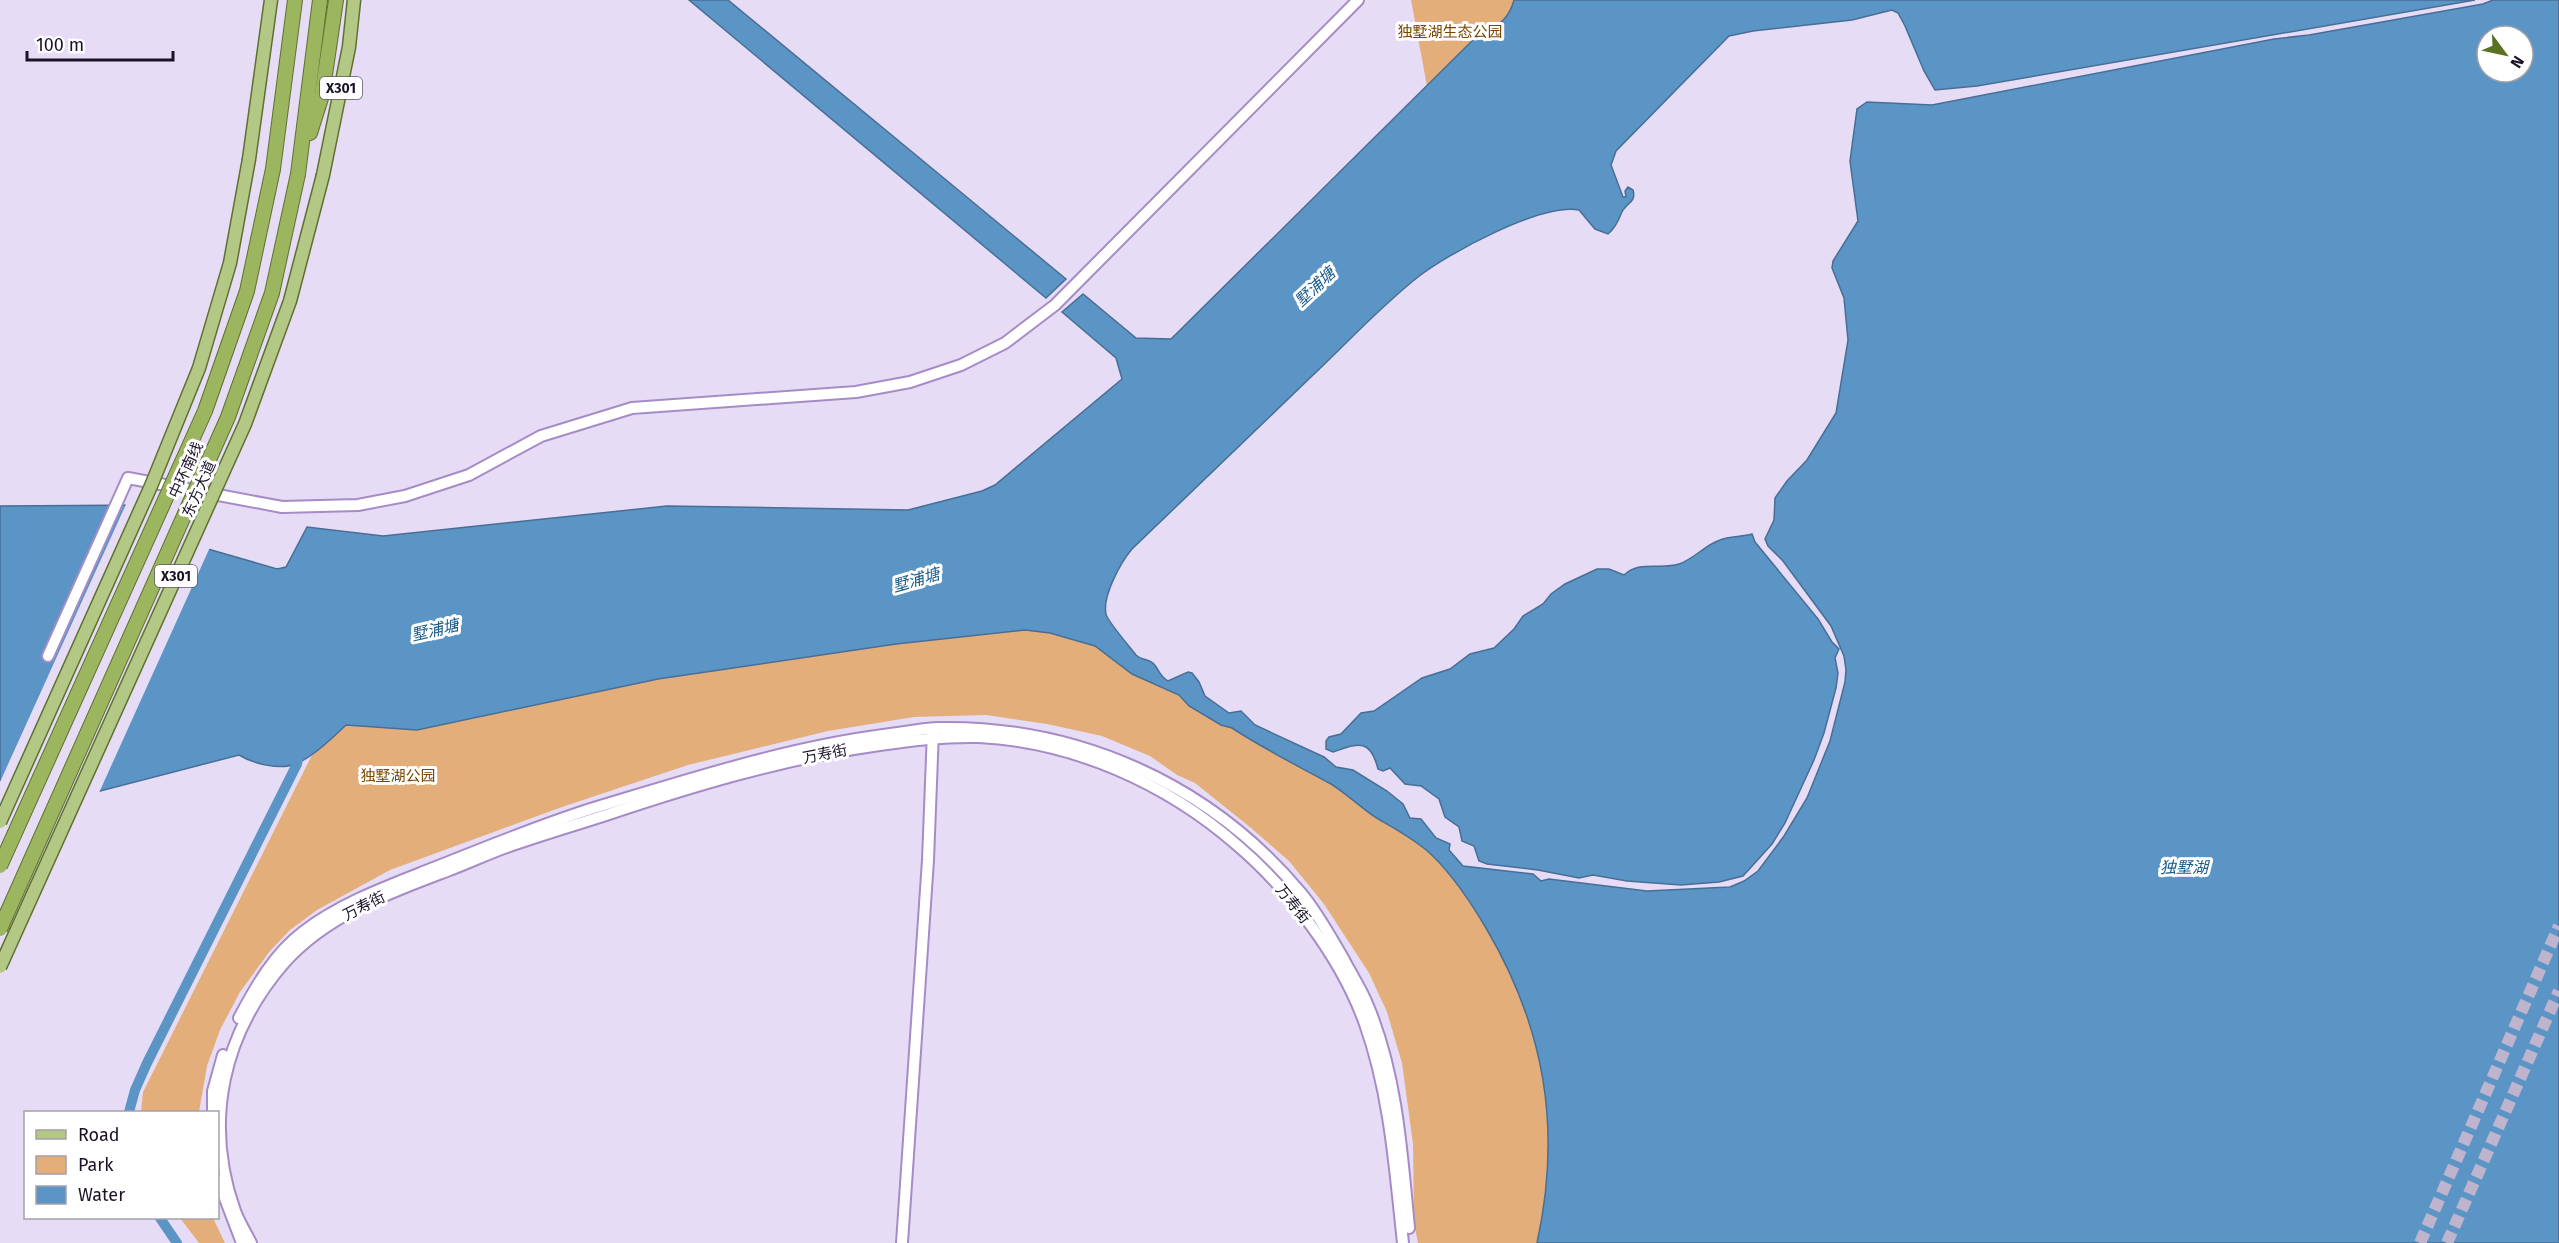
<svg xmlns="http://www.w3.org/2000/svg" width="2559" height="1243" viewBox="0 0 2559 1243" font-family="'Fira Sans','Noto Sans SC',sans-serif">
<rect width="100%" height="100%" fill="#e7dcf6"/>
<g fill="#e4ae7b">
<polygon points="1411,0 1532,0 1459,67 1427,86"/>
<polygon points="1071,615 1139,671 1327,778 1431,851 1495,932 1542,1041 1553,1111 1552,1179 1539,1243 1418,1243 1414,1223 1413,1144 1402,1063 1387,1012 1369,973 1324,904 1289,861 1251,828 1195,783 1177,775 1150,756 1102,736 1047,724 986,715 914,717 828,731 688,765 562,807 390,870 317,910 290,930 270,951 240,992 220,1030 207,1066 199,1112 141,1112 143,1092 314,751 322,721"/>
<polygon points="180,1218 213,1218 225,1243 199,1243"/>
</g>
<g fill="#5b95c5" stroke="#486e96" stroke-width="1.5" fill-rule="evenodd">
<polygon points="689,0 728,0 1066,279 1046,298"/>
<path d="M1514,0h961l-498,86 -42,4 -11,-19 -19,-45 -7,-13 -6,-3 -40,10 -99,11 -24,5 -113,115 -5,14 12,32h3l-1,-6 3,-4 5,3c4,13 -8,13 -12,24 -3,8 -6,14 -13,20l-13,-5 -16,-19c-38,-7 -130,43 -161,67 -38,30 -71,66 -106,99 -60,58 -120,116 -180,173 -11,13 -30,47 -26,65 1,7 25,34 30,41 5,5 12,4 17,8 6,6 6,13 15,18l20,-9 4,1 7,9 6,14 24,17 12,-2 14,14 69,32 12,10 17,3 34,21 16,13 7,14 11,1 15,19 14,6 -1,6 14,16 70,8 8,7 8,-2 98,12 83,-4 14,-6 14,-10 26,-35 23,-38 23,-57 15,-59 1,-12 -2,-14 -13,-30 -48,-65 -15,-15 -3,-7 9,-19 1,-22 12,-17 20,-21 29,-47 12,-73 -4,-42 -12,-30 1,-7 25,-40 -8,-60 7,-52 10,-7 65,3 342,-66 35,-4 174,-31 10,-4h66v1243h-1022c25,-114 8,-215 -51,-315 -16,-27 -37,-59 -61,-79 -16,-13 -33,-22 -50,-32 -15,-10 -28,-23 -44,-33 -33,-18 -67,-35 -99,-56l-11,-3 -32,-19 -10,-11 -47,-21 -37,-28 -45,-13 -25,-3 -129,14 -238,35 -241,51 -71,-5c-14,13 -31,30 -48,38 -17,8 -44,1 -59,-8l-239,62v-311l150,-1 -26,50 39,19 28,-30 86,25 9,-2 21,-40 76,9 284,-30 241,4 74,-19 13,-6 127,-106 -6,-21 -54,-46 21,-18 53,44 35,1 312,-309 3,3c14,-8 24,-17 28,-33zM2487,36h36v36h-36z"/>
<path d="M1752,534l3,8 63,77 14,23 7,7 -4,9 3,15 -2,15 -12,45 -10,27 -29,63 -13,21 -29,32 -24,6 -38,3 -54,-4 -34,-6 -14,3 -41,-8 -51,-6 -8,-3 -5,-15 -12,-5 -3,-14 -14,-10 -6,-18 -18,-13 -16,-2 -15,-16 -7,3 -5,-2c-8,-32 -21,-25 -45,-17l-7,-3v-8l3,-4 12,-3 20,-21 13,-2 48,-33 28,-9 20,-15 24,-6 20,-19 9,-13 20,-12 8,-10 14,-10 32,-15h12l15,6c16,-15 36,-5 55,-11 15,-5 26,-19 41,-24 9,-4 22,-3 32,-6z"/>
</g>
<polygon fill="#e7dcf6" points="127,502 150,502 153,505 128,554 162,570 189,541 211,545 98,795 0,820 0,782"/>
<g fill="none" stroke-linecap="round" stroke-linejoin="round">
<g stroke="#5b95c5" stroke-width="10">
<polyline points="129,1112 135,1090 147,1063 297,764 300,750"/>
<polyline points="160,1218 177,1243"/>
</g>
<g stroke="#beb4cd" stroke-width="12" stroke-dasharray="12 6" stroke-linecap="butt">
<polyline points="2420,1243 2559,926"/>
<polyline points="2447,1243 2559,991"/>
</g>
<defs>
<g id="tertiary">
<polyline points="48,656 128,478 282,507 358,505 405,496 469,475 541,436 632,408 856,392 910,382 961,365 1005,343 1055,305 1358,0"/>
<path d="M239,1018c17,-32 35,-64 64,-86 39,-30 88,-47 133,-65 53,-21 106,-43 161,-60 94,-28 188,-59 286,-72 18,-2 36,-6 54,-7 141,-3 273,56 364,165 16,19 29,43 42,65 8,16 19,32 25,48 29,69 34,148 41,222"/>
<polyline points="213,1112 213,1091 223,1055"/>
<polyline points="218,1180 242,1243"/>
<path d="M251,1243c-5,-10 -12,-21 -16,-32 -32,-90 -12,-178 50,-249 42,-47 104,-69 162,-91 19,-7 38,-16 57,-23 34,-12 68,-22 102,-33 87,-29 176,-56 267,-69 35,-5 71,-10 106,-9 95,5 187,46 258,108 52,44 105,114 128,179 25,70 30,146 38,219"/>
<polyline points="902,1243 928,860 933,731"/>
</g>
<g id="primary">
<polyline points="249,159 271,0"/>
<polyline points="323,175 349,47 354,0"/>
</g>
<g id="trunk">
<polyline points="310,133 322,95 336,0"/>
<polyline points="273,169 295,0"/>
<polyline points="298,174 320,0"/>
</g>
</defs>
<use href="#tertiary" stroke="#a68cc7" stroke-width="14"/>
<use href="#primary" stroke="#5e7031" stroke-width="15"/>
<use href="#trunk" stroke="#5e7031" stroke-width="16"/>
<use href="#tertiary" stroke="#fff" stroke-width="10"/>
<use href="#primary" stroke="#b4c886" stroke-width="12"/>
<use href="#trunk" stroke="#9bb65e" stroke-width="14"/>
<defs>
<g id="primary-bridge">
<polyline points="0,822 151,486 199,368 230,263 249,159"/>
<polyline points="0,967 245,424 290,301 323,175"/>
</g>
<g id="trunk-bridge">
<polyline points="0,866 205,411 247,291 273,169"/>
<polyline points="0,929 228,417 272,293 298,174"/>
</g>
</defs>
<use href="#primary-bridge" stroke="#5e7031" stroke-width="15" stroke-linecap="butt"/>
<use href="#trunk-bridge" stroke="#5e7031" stroke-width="16" stroke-linecap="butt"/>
<use href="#primary-bridge" stroke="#b4c886" stroke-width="12"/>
<use href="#trunk-bridge" stroke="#9bb65e" stroke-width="14"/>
</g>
<g text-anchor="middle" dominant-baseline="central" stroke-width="6" stroke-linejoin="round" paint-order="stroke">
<g fill="#fff" stroke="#605968" stroke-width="1.5">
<rect x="320" y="77" width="42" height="22" rx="4.5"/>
<rect x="155" y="565" width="42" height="22" rx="4.5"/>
</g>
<g font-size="14" font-weight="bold" fill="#1c1228">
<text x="341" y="88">X301</text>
<text x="176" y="576">X301</text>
</g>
<g font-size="15" fill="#794601" stroke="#fff">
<text x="1450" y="32">独墅湖生态公园</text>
<text x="398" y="776">独墅湖公园</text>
</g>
<g font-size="15" fill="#1c1228" stroke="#fff">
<text transform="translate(186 470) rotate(-65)">中环南线</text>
<text transform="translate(199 489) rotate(-66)">东方大道</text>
<text transform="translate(825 754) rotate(-11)">万寿街</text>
<text transform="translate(1293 904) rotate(51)">万寿街</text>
<text transform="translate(364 906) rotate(-27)">万寿街</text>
</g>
<g font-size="16" font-style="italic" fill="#195b89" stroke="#fff">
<text transform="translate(1315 287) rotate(-43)">墅浦塘</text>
<text transform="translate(916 580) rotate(-16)">墅浦塘</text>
<text transform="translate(435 630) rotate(-13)">墅浦塘</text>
<text x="2184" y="867">独墅湖</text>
</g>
</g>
<rect x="24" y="1111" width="195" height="108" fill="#ffffff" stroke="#a4a0a9" stroke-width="1.5"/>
<rect x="36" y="1130" width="30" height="9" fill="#b4c886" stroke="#a4a0a9" stroke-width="1.5"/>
<text x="78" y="1141" font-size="18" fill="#1c1228">Road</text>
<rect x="36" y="1156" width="30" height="18" fill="#e4ae7b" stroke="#a4a0a9" stroke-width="1.5"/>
<text x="78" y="1171" font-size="18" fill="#1c1228">Park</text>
<rect x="36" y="1186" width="30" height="18" fill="#5b95c5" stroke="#a4a0a9" stroke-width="1.5"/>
<text x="78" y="1201" font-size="18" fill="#1c1228">Water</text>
<g transform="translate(2505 54) rotate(123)"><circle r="28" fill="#ffffff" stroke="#a4a0a9" stroke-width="1.5"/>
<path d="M0-4.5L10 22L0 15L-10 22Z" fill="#5a7224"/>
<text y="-9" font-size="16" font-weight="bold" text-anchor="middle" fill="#1c1228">N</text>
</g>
<path d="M27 51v9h146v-9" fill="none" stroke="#1c1228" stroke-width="3"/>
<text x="36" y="51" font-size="18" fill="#1c1228" stroke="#ffffff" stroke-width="4.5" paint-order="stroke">100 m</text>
</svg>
